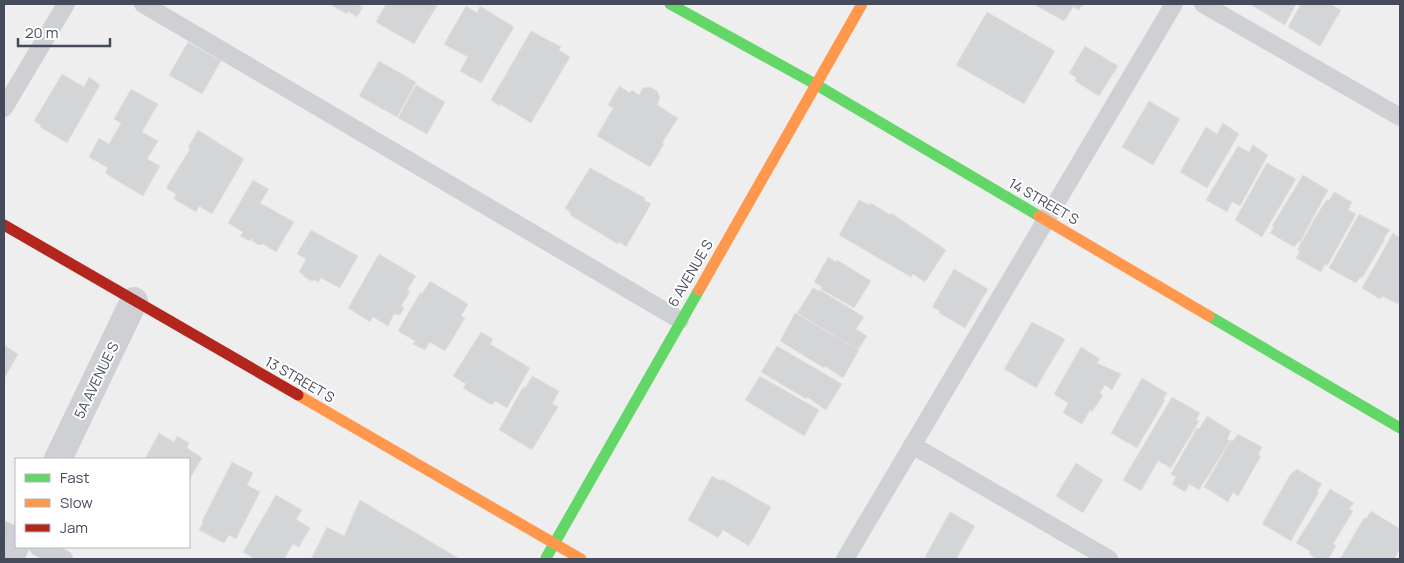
<svg xmlns="http://www.w3.org/2000/svg" width="1404" height="563" viewBox="0 0 1404 563" font-family="Manrope,sans-serif">
<rect width="100%" height="100%" fill="#efeeee"/>
<g fill="#d4d5d7" stroke="#e0e0e1">
<polygon points="329,4 357,4 363,7 357,17 348,11 347,14"/>
<polygon points="386,4 438,4 414,44 376,22"/>
<polygon points="1033,4 1083,4 1079,10 1073,7 1064,21"/>
<polygon points="1252,4 1296,4 1285,25 1251,5"/>
<polygon points="1301,4 1330,4 1341,10 1320,46 1288,27"/>
<polygon points="466,6 477,13 480,6 514,27 481,83 460,71 468,57 444,44"/>
<polygon points="987,12 1055,51 1024,104 956,65"/>
<polygon points="531,31 561,47 559,50 570,57 531,123 500,104 500,106 491,100"/>
<polygon points="188,42 221,61 202,94 169,75"/>
<polygon points="1085,46 1118,66 1099,96 1075,81 1077,78 1069,73"/>
<polygon points="379,61 416,82 397,117 359,96"/>
<polygon points="62,74 84,87 89,77 100,85 67,143 40,127 41,125 34,121"/>
<polygon points="416,85 445,102 427,134 398,118"/>
<polygon points="619,86 630,93 632,90 639,95 643,88 650,87 657,91 660,98 657,105 678,118 662,143 664,144 650,167 597,136 613,108 608,105"/>
<polygon points="131,89 158,104 142,132 158,141 147,159 160,166 143,196 105,173 108,168 89,157 99,138 109,144 121,123 114,119"/>
<polygon points="1149,101 1180,119 1153,165 1122,147"/>
<polygon points="1223,123 1239,134 1207,188 1180,172 1206,127 1217,134"/>
<polygon points="198,130 244,159 212,214 199,206 196,212 174,199 176,194 166,188 190,149 188,148"/>
<polygon points="1253,145 1268,155 1240,206 1232,202 1227,212 1206,200 1238,146 1249,152"/>
<polygon points="1267,163 1296,179 1262,237 1235,220"/>
<polygon points="590,168 645,198 644,200 651,204 626,247 620,242 618,244 570,215 571,213 565,208"/>
<polygon points="1303,175 1328,190 1300,242 1299,241 1294,247 1270,233 1274,227 1272,226"/>
<polygon points="253,180 269,189 260,203 294,222 276,252 263,244 259,245 252,241 252,238 249,241 240,236 243,232 228,223"/>
<polygon points="1334,192 1352,202 1348,210 1356,214 1327,266 1325,264 1321,272 1296,258 1300,251 1297,250 1318,213 1327,199 1329,201"/>
<polygon points="859,200 870,205 871,203 890,215 891,213 946,250 925,282 913,274 911,277 839,235"/>
<polygon points="1359,214 1390,230 1383,239 1385,239 1362,278 1360,277 1356,283 1329,268"/>
<polygon points="311,230 358,256 340,288 321,278 318,282 315,280 311,281 303,276 303,274 299,272 306,259 297,254"/>
<polygon points="1393,233 1400,238 1400,299 1398,304 1382,296 1380,299 1362,288"/>
<polygon points="379,254 416,276 407,290 410,292 401,306 404,308 400,315 394,314 388,326 373,317 370,322 348,308"/>
<polygon points="828,257 836,262 837,260 871,281 854,308 821,289 822,287 814,282"/>
<polygon points="954,269 988,289 965,328 939,313 940,311 932,307"/>
<polygon points="430,281 468,304 461,316 465,318 445,351 430,342 425,350 413,344 415,341 398,331 420,293 422,294"/>
<polygon points="813,288 819,291 820,290 864,317 856,329 867,336 858,350 797,313"/>
<polygon points="795,313 859,350 843,378 825,366 824,368 780,341"/>
<polygon points="1032,322 1065,339 1036,388 1004,369"/>
<polygon points="481,332 493,339 490,344 530,368 507,408 495,401 492,405 463,388 466,384 453,376"/>
<polygon points="4,345 18,354 4,379"/>
<polygon points="777,346 842,384 826,410 807,397 806,399 761,372"/>
<polygon points="1081,347 1100,359 1097,363 1121,374 1112,390 1105,385 1100,393 1103,395 1092,412 1090,410 1082,424 1063,413 1068,403 1054,394"/>
<polygon points="532,376 559,391 552,404 558,407 532,450 499,430 523,387 525,388"/>
<polygon points="760,376 819,410 804,436 745,400"/>
<polygon points="1142,378 1167,393 1163,399 1165,400 1137,448 1111,433"/>
<polygon points="1172,397 1200,413 1196,420 1199,421 1171,468 1158,461 1141,491 1123,480"/>
<polygon points="1207,416 1231,431 1227,439 1230,441 1199,490 1189,484 1185,492 1172,484 1176,477 1171,474 1197,428 1199,429"/>
<polygon points="159,433 174,442 177,436 189,443 187,448 202,458 189,480 189,459 145,459"/>
<polygon points="1238,434 1262,447 1258,455 1261,456 1238,496 1233,492 1228,502 1204,487 1231,440 1233,441"/>
<polygon points="232,462 253,473 247,485 260,492 236,539 229,535 224,543 199,530 203,522 202,521"/>
<polygon points="1076,463 1103,480 1083,513 1056,496"/>
<polygon points="1297,469 1322,484 1317,491 1319,492 1291,541 1262,524 1290,475"/>
<polygon points="712,476 721,481 722,479 771,507 749,546 723,530 718,538 688,520"/>
<polygon points="1330,489 1354,503 1349,509 1353,511 1333,544 1336,546 1328,559 1317,559 1309,554 1310,551 1296,543"/>
<polygon points="276,495 302,510 296,519 310,528 299,547 293,544 284,559 255,559 243,552"/>
<polygon points="360,500 460,559 311,559 327,527 344,536"/>
<polygon points="1371,511 1400,529 1400,549 1394,559 1340,559 1364,518 1366,519"/>
<polygon points="950,512 975,526 956,559 930,559 925,557"/>
</g>
<g fill="none" stroke-linecap="round" stroke-linejoin="round">
<g stroke="#cfd0d4" stroke-width="18">
<polyline points="143,4 680,320"/>
<polyline points="1203,4 1400,117"/>
<polyline points="4,108 66,4"/>
<polyline points="912,445 1109,559"/>
<polyline points="4,530 16,536"/>
<polyline points="38,547 64,559"/>
<polyline points="845,559 1174,4"/>
</g>
<g stroke="#cfd0d4" stroke-width="28">
<polyline points="58,459 134,301"/>
<polyline points="9,559 16,545"/>
</g>
<g stroke="#63d668" stroke-width="11">
<polyline points="670,4 815,84 1039,216"/>
<polyline points="1209,316 1400,428"/>
<polyline points="546,558 699,290"/>
</g>
<g stroke="#ff974d" stroke-width="11">
<polyline points="1039,216 1209,316"/>
<polyline points="699,290 862,4"/>
<polyline points="298,395 581,559"/>
</g>
<polyline stroke="#b3261e" stroke-width="11" points="4,225 298,395"/>
</g>
<g text-anchor="middle" dominant-baseline="central" stroke-width="4" stroke-linejoin="round" paint-order="stroke">
<g font-size="14" fill="#454b5b" stroke="#fff">
<text transform="translate(1044 201) rotate(30)">14 STREET S</text>
<text transform="translate(690 273) rotate(-60)">6 AVENUE S</text>
<text transform="translate(300 379) rotate(30)">13 STREET S</text>
<text transform="translate(96 380) rotate(-64)">5A AVENUE S</text>
</g>
</g>
<rect width="1404" height="563" fill="none" stroke="#454b5b" stroke-width="10"/>
<rect x="15" y="458" width="175" height="90" fill="#ffffff" stroke="#b5b7bd"/>
<rect x="25" y="474" width="25" height="8" fill="#63d668" stroke="#b5b7bd"/>
<text x="60" y="483" font-size="15" fill="#454b5b">Fast</text>
<rect x="25" y="499" width="25" height="8" fill="#ff974d" stroke="#b5b7bd"/>
<text x="60" y="508" font-size="15" fill="#454b5b">Slow</text>
<rect x="25" y="524" width="25" height="8" fill="#b3261e" stroke="#b5b7bd"/>
<text x="60" y="533" font-size="15" fill="#454b5b">Jam</text>
<path d="M18 38v8h92v-8" fill="none" stroke="#454b5b" stroke-width="2.5"/>
<text x="25" y="38" font-size="15" fill="#454b5b" stroke="#ffffff" stroke-width="4" paint-order="stroke">20 m</text>
</svg>
